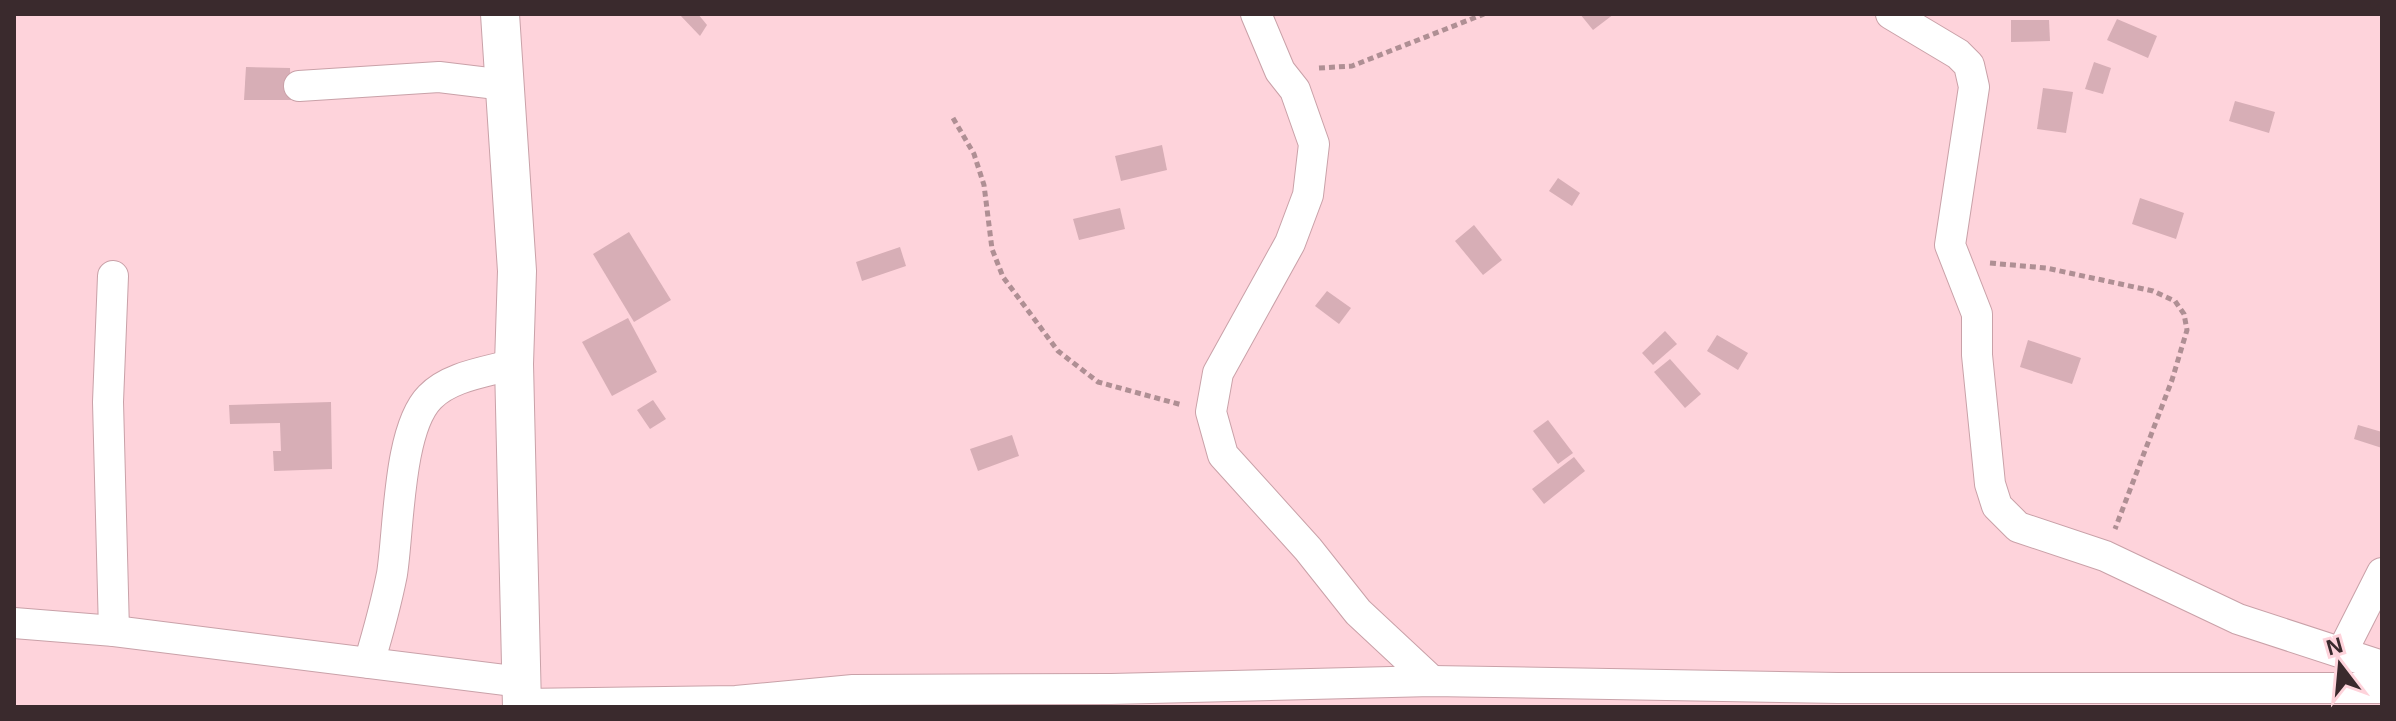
<svg xmlns="http://www.w3.org/2000/svg" width="2396" height="721" viewBox="0 0 2396 721" font-family="Arial,sans-serif">
<rect width="100%" height="100%" fill="#fed3db"/>
<g fill="#d7aeb6">
<polygon points="679,14 698,14 707,25 700,36"/>
<polygon points="1580,14 1614,14 1593,30"/>
<polygon points="2117,19 2157,36 2148,58 2107,40"/>
<polygon points="2011,20 2049,20 2050,41 2011,42"/>
<polygon points="2094,62 2111,68 2103,94 2085,89"/>
<polygon points="246,67 290,68 291,100 244,100"/>
<polygon points="2043,88 2073,92 2066,133 2037,129"/>
<polygon points="2235,101 2275,112 2269,133 2229,121"/>
<polygon points="1162,145 1167,170 1121,181 1115,156"/>
<polygon points="1558,178 1580,193 1572,206 1549,191"/>
<polygon points="2140,198 2184,213 2176,239 2132,224"/>
<polygon points="1120,208 1125,229 1079,240 1073,219"/>
<polygon points="1474,225 1502,260 1483,275 1455,241"/>
<polygon points="629,232 671,300 634,322 593,254"/>
<polygon points="900,247 906,266 862,281 856,262"/>
<polygon points="1327,291 1351,308 1339,324 1315,306"/>
<polygon points="628,318 657,372 612,396 582,342"/>
<polygon points="1665,331 1677,344 1653,365 1642,353"/>
<polygon points="1717,335 1748,353 1738,370 1707,351"/>
<polygon points="2028,340 2081,358 2072,384 2020,367"/>
<polygon points="1670,359 1701,394 1685,408 1654,372"/>
<polygon points="653,400 666,419 650,429 637,410"/>
<polygon points="331,402 332,469 274,471 273,451 281,451 280,423 230,424 229,405"/>
<polygon points="1548,420 1573,453 1558,464 1533,431"/>
<polygon points="2358,425 2382,432 2382,448 2354,439"/>
<polygon points="1012,435 1019,456 978,471 970,449"/>
<polygon points="1574,457 1585,471 1544,504 1532,489"/>
</g>
<g fill="none" stroke-linecap="round" stroke-linejoin="round">
<defs>
<g id="minor">
<polyline points="1256,14 1280,71 1295,90 1314,144 1308,195 1290,243 1218,373 1211,412 1223,455 1308,549 1358,612 1432,681"/>
<polyline points="1891,14 1958,54 1969,65 1974,87 1950,245 1977,314 1977,355 1990,484 1997,506 2018,527 2105,556 2238,619 2382,666"/>
<polyline points="299,86 439,77 505,85"/>
<polyline points="113,276 108,402 114,631"/>
<polyline points="14,623 114,631 521,682"/>
<polyline points="2342,652 2382,573"/>
<path d="M369,663c9,-30 17,-59 23,-89 7,-45 6,-145 38,-177 20,-21 57,-25 84,-33"/>
<polyline points="522,704 736,701 853,690 1111,689 1432,681 1838,688 2382,688"/>
</g>
<polyline id="tertiary" points="500,14 517,271 514,364 522,707"/>
</defs>
<use href="#minor" stroke="#c9a1a8" stroke-width="32"/>
<use href="#tertiary" stroke="#c9a1a8" stroke-width="40"/>
<g stroke="#af8f94" stroke-width="5" stroke-dasharray="6 4" stroke-linecap="butt">
<polyline points="1319,68 1352,66 1484,14"/>
<polyline points="953,118 974,154 984,185 992,249 1003,277 1058,351 1098,382 1182,405"/>
<polyline points="1990,263 2046,268 2153,291 2175,301 2184,314 2187,330 2172,380 2115,529"/>
</g>
<use href="#minor" stroke="#fff" stroke-width="30"/>
<use href="#tertiary" stroke="#fff" stroke-width="38"/>
</g>
<rect width="2396" height="721" fill="none" stroke="#3a2a2d" stroke-width="32"/>
<g transform="translate(2340 665) rotate(344)" stroke="#fed3db" stroke-width="6" paint-order="stroke">
<path d="M0-6L14 30L0 20L-14 30Z" fill="#3a2a2d"/>
<text y="-12" font-size="22" font-weight="bold" text-anchor="middle" fill="#3a2a2d">N</text>
</g>
</svg>
